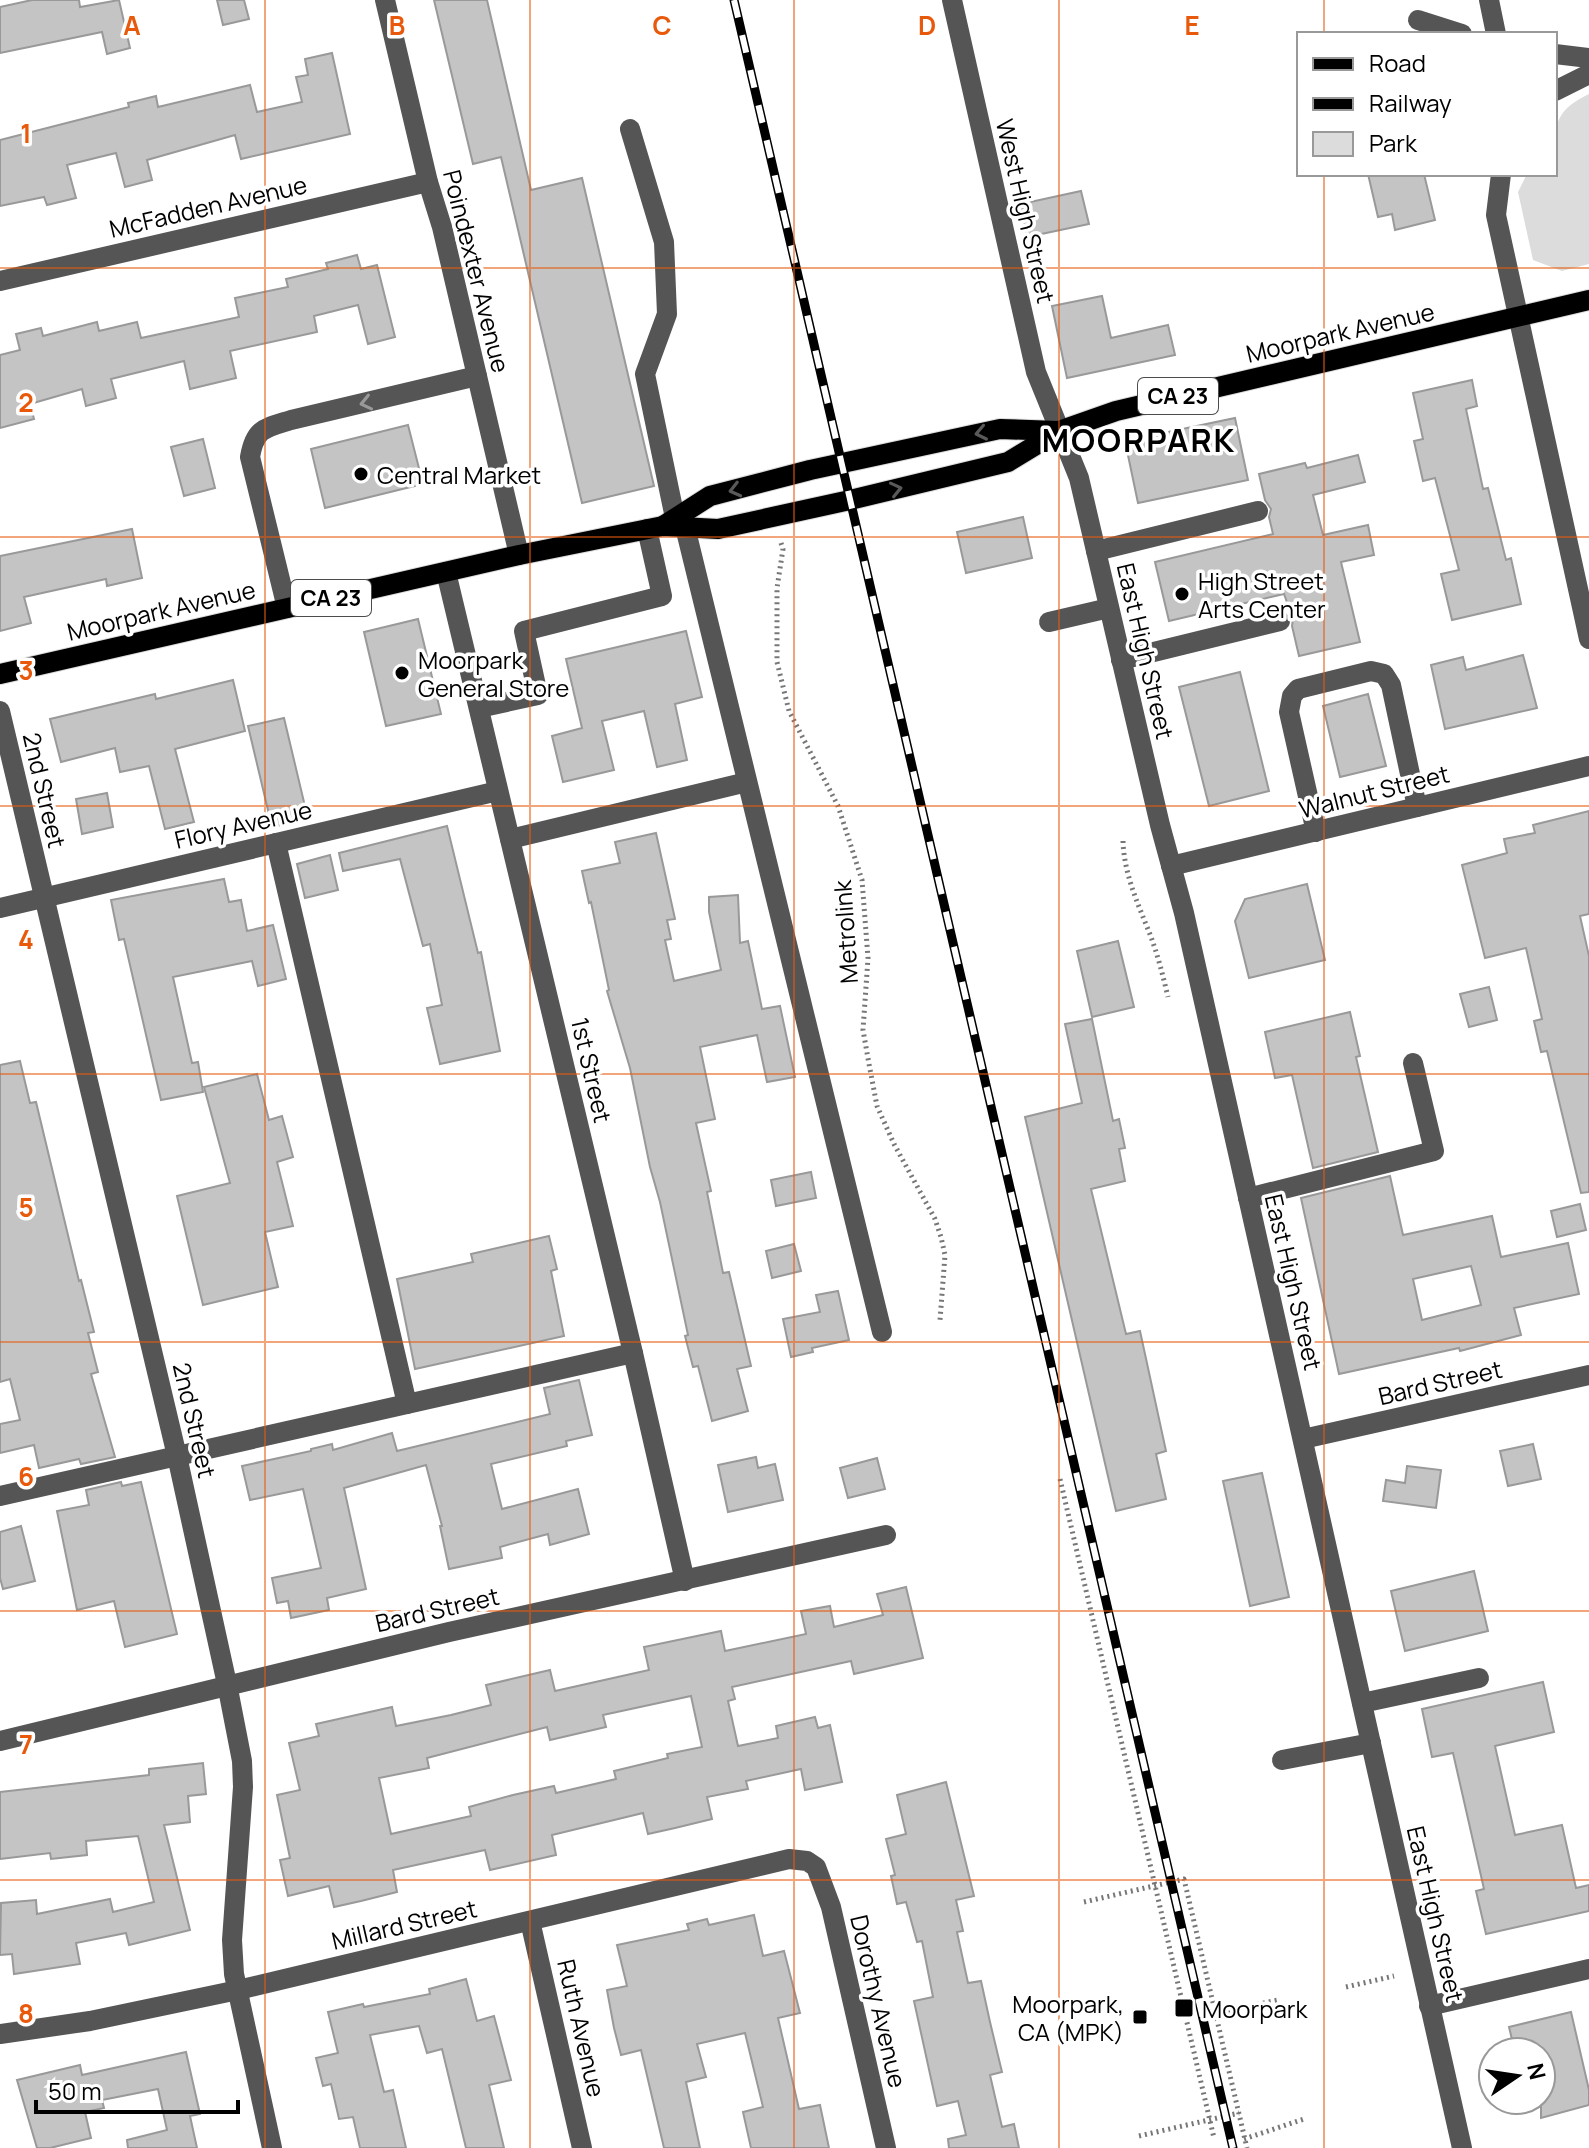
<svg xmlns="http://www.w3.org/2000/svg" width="1589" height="2148" viewBox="0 0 1589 2148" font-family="Manrope,sans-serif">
<rect width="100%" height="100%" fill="#fff"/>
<path fill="#dcdcdc" d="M1589,94v170l-27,7 -29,-11 -15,-68 9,-18h28c0,-40 -7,-61 34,-80z"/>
<g fill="#c4c4c4" stroke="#999" stroke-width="2" fill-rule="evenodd">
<polygon points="32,0 79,0 80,7 119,0 130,48 107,54 102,32 0,53 0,7"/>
<polygon points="217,0 244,0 249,19 223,25"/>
<polygon points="434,0 487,0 531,190 582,178 654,486 582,503 501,157 473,164"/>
<polygon points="332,53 350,134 241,159 235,135 147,160 152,180 125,187 116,153 67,165 76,198 47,205 44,197 0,206 0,140 129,107 128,103 156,96 158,107 250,85 257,112 302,102 296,77 308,75 305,59"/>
<polygon points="1368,174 1424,174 1435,220 1395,230 1392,214 1378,217"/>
<polygon points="1081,191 1089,224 1027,237 1021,204"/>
<polygon points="357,255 361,269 377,265 395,337 368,344 358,305 314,316 317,332 230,351 236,378 190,389 184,361 111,379 116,398 86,406 82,389 30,404 34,419 0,428 0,355 20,350 16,334 41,328 43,336 97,322 99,331 137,322 141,338 239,317 235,298 288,287 286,279 328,269 326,263"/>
<polygon points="1102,296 1111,338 1168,325 1175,355 1067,378 1052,306"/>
<polygon points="1472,380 1477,406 1466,409 1483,489 1488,488 1506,560 1511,558 1521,604 1452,620 1441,574 1459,570 1435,478 1423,481 1414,441 1423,439 1413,393"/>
<polygon points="1235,418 1248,480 1138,503 1125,441"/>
<polygon points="408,425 423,484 325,508 311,449"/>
<polygon points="203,439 215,488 184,496 171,447"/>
<polygon points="1358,455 1365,482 1313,495 1323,535 1368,525 1374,555 1341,562 1360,642 1299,656 1292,626 1293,619 1284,594 1169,621 1155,562 1273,534 1269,517 1271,509 1265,500 1259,474 1305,463 1307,468"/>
<polygon points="1023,517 1032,558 966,573 957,532"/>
<polygon points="132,529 142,578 107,586 106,579 24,597 31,623 0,631 0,556"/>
<polygon points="418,619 441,714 386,726 364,632"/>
<polygon points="686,631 702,697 675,704 687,760 657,767 644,711 602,721 614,770 563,782 552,736 582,728 566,659"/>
<polygon points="1523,655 1537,708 1445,729 1431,665 1463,657 1466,670"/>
<polygon points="1240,672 1269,791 1209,806 1179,687"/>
<polygon points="233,680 245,731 175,749 194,822 165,829 149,766 120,772 115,748 61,762 50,719 155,694 156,699"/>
<polygon points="1368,694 1386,766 1340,777 1323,706"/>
<polygon points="284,718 308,819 272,827 248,726"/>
<polygon points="107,793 113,827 82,834 76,799"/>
<polygon points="1589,811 1589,914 1580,916 1589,956 1589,1192 1581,1193 1547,1051 1541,1052 1534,1021 1542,1019 1526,948 1485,958 1462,865 1507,853 1504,839 1535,833 1533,825"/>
<polygon points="447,826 478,953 481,952 500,1051 440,1064 427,1008 442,1005 430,944 423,946 400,859 343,871 339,853"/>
<polygon points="656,833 675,919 667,920 671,939 665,940 674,981 721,970 709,912 709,897 738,895 740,943 748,941 762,1009 780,1006 795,1077 767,1082 757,1035 700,1047 715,1119 696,1123 711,1191 707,1192 723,1273 729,1272 751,1366 737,1369 748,1411 712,1421 698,1366 693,1367 685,1336 688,1335 660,1202 650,1167 630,1068 607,991 609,990 591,902 589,903 582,871 620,863 615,842"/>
<polygon points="330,855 338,890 305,898 297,864"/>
<polygon points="224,879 229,902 241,900 247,931 273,925 286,979 258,986 252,961 173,977 192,1063 198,1062 203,1092 161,1100 124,939 119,940 111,900"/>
<polygon points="1307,884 1325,960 1249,978 1235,921 1245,899"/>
<polygon points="1118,941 1134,1007 1092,1017 1077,951"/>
<polygon points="1489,987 1497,1020 1469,1027 1460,994"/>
<polygon points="1350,1012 1360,1056 1356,1057 1378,1152 1313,1168 1292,1075 1275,1078 1265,1032"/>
<polygon points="1092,1019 1113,1121 1119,1119 1125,1148 1119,1149 1125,1181 1091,1189 1126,1334 1140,1331 1166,1451 1156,1454 1166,1499 1116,1511 1025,1117 1082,1103 1065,1024"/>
<polygon points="20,1061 30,1103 36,1102 79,1281 81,1280 94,1332 88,1333 98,1372 91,1374 115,1457 81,1464 79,1459 39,1468 34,1445 0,1453 0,1424 20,1420 10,1379 0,1382 0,1065"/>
<polygon points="257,1074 269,1120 282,1116 293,1157 277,1162 293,1226 265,1232 278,1287 203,1305 177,1196 230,1183 204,1087"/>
<polygon points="811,1172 816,1198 776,1206 771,1180"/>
<path d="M1390,1176l13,59 89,-19 9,41 67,-14 11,51 -65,14 7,27 -61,16 -1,-3 -120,26 -38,-176zM1471,1266l10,39 -59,15 -9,-41z"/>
<polygon points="1580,1204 1586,1230 1557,1237 1551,1211"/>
<polygon points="549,1236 557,1269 551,1271 564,1336 415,1369 397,1279 473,1262 471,1254"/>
<polygon points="794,1244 801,1271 772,1278 766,1251"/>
<polygon points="838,1291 849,1340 812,1348 813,1352 791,1357 783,1319 820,1312 816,1295"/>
<polygon points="579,1380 592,1435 566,1441 567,1446 491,1464 502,1509 578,1489 589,1534 550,1545 548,1534 500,1547 502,1558 449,1569 440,1526 442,1526 426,1465 344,1488 366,1589 327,1598 329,1610 291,1618 288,1601 277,1603 272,1578 321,1568 303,1489 250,1500 242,1466 311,1451 311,1449 332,1444 333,1450 392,1433 397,1451 550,1414 544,1388"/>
<polygon points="1533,1444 1541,1479 1508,1486 1500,1451"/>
<polygon points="756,1457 758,1468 775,1464 783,1500 728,1512 718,1465"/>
<polygon points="877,1458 885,1489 848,1498 840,1468"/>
<polygon points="1407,1466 1441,1470 1436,1508 1383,1501 1386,1480 1405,1483"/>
<polygon points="1262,1473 1289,1597 1250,1606 1223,1481"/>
<polygon points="121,1482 122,1486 141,1482 177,1634 125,1647 114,1601 77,1610 57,1511 89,1505 86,1490"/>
<polygon points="21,1526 35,1581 3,1589 0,1578 0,1532"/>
<polygon points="1474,1571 1488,1631 1405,1651 1391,1591"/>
<path d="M906,1587l17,71 -69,16 -3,-13 -119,26 3,12 -7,2 10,45 40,-8 -2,-12 39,-9 3,11 12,-3 12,57 -37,8 -4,-21 -55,12 2,8 -41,8 5,22 -37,9 -27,6 -5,-21 -91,22 4,20 -66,15 -5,-20 -92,20 4,22 -36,9 -27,6 -5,-21 -41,10 -8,-36 10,-2 -13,-63 23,-5 -11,-47 30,-7 -3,-12 76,-17 4,19 55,-11 40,-10 -5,-20 64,-15 5,21 94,-21 -5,-23 77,-16 4,20 81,-17 -5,-23 29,-5 4,21 49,-12 -6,-21zM691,1696l11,51 -35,7 1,4 -54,13 2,8 -60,14 -2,-7 -41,9 -44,12 2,9 -80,18 -12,-56 50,-10 -2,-10 120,-31 3,13 56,-13 -3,-12z"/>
<polygon points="1543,1682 1554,1732 1495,1746 1515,1835 1562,1825 1576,1888 1589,1885 1589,1911 1486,1934 1476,1891 1484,1889 1453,1753 1432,1757 1422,1709"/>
<polygon points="203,1763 206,1794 188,1796 190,1822 164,1825 190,1930 129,1945 126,1933 76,1943 80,1964 14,1974 12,1954 0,1955 1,1903 36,1900 37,1914 110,1899 113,1912 154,1902 138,1836 86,1841 87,1855 51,1859 50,1853 0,1859 0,1792 149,1775 149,1769"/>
<polygon points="946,1782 974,1896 956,1900 963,1931 957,1932 968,1983 981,1981 990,2022 1002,2072 990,2075 1002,2127 1014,2124 1019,2148 949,2148 948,2139 966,2135 958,2101 937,2106 914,2001 933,1997 922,1941 917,1942 906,1902 897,1904 891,1876 895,1875 886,1839 906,1834 897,1795"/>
<polygon points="754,1915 763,1956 784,1951 800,2013 778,2018 799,2109 820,2105 829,2148 751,2148 743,2112 763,2107 745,2033 697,2044 706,2077 686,2082 700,2148 664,2148 641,2050 621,2055 614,2028 607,1990 627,1986 617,1945 689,1930 687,1924 707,1919 709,1925"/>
<polygon points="466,1979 477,2021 494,2016 511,2080 489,2085 504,2148 466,2148 442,2049 427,2053 419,2026 370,2035 384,2092 393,2090 406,2148 360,2148 353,2117 339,2119 331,2084 323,2086 316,2058 338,2053 328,2012 363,2004 364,2007 430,1994 429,1989"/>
<polygon points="1571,2012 1589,2090 1589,2105 1541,2118 1541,2052 1515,2052 1509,2027"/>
<polygon points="186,2052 200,2114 190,2116 197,2148 128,2148 127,2140 167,2130 158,2089 102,2100 104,2108 85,2112 91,2138 50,2148 37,2148 17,2080 80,2065 82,2075"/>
</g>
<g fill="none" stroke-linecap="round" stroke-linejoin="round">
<defs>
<g id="major">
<polyline points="663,526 710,496 810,470 1000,429 1058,431"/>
<polyline points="0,674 519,555 663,526 718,529 850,500 1008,462 1059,431 1116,411 1589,300"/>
</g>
</defs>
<use href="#major" stroke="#dbdbdb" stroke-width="22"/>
<g stroke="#777" stroke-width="5" stroke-dasharray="2 4" stroke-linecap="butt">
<polyline points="781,543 783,549 777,588 777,662 789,711 838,806 862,880 868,958 863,1030 869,1064 877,1106 894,1144 935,1219 941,1237 945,1255 940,1320"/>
<path d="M1123,841c1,34 16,65 28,96 7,19 12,39 17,60"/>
<polyline points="1060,1479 1214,2138"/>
<polyline points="1084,1902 1184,1879 1247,2148"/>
<polyline points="1346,1987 1394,1976"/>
<polyline points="1216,2013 1278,2000"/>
<polyline points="1139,2136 1239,2113"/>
<polyline points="1244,2139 1304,2119"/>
</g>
<g stroke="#555" stroke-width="20">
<polyline points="385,0 428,182 442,227 519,555"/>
<polyline points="952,0 1036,372 1079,478 1160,825 1184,913 1462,2148"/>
<polyline points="1489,0 1496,34"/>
<polyline points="1418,20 1462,34"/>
<polyline points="1555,54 1589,58"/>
<polyline points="1555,91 1589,74"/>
<polyline points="630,129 664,242 667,314 645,374 675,518"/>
<polyline points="1501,174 1496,215 1589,639"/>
<polyline points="0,281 428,182"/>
<polyline points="685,527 882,1332"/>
<polyline points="1096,551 1258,511"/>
<polyline points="446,572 633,1353 685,1581"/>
<path d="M287,608l-37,-151c5,-29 15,-29 41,-37l186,-44"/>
<polyline points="1049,622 1109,608"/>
<polyline points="1121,660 1280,621"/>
<polyline points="479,708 538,695 524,631 662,596 647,529"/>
<polyline points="0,711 177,1456 227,1684 242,1761 243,1787 232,1940 234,1974 272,2148"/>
<polyline points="1316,832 1289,712 1292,696 1298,689 1371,671 1384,674 1391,685 1417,807"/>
<polyline points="510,839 747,782"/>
<polyline points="276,843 407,1404"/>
<polyline points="1171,866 1589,766"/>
<polyline points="0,908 498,791"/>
<polyline points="1248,1198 1434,1151 1413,1063"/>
<polyline points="1303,1439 1589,1375"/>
<polyline points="0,1496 633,1353"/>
<polyline points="1362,1703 1479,1678"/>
<polyline points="0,1741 449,1632 886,1535"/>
<polyline points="1282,1760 1371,1743"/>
<polyline points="530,1921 582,2148"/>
<polyline points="1429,2006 1589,1969"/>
<polyline points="0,2034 90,2021 238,1990 789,1859 807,1861 816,1867 831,1907 886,2148"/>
</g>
<use href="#major" stroke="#000" stroke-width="20"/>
<defs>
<polyline id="rail" points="734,0 1233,2148"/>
</defs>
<use href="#rail" stroke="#000" stroke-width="9"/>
<use href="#rail" stroke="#fff" stroke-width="6" stroke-dasharray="18" stroke-linecap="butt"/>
</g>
<defs><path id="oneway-chevron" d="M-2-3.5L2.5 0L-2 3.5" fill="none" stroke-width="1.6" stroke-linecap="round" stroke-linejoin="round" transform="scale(2)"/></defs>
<use stroke="#999" href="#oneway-chevron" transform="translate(366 403) rotate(167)"/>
<g stroke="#595959">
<use href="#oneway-chevron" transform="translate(981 433) rotate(168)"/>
<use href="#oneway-chevron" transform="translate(896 489) rotate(-13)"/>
<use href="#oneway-chevron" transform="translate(735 490) rotate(166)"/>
</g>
<path fill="none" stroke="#e8590c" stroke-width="2" stroke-opacity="0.55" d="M265,0v2148M530,0v2148M794,0v2148M1059,0v2148M1324,0v34M1324,174v1974M0,268h1589M0,537h1589M0,806h1589M0,1074h1589M0,1342h1589M0,1611h1589M0,1880h1589"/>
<g fill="#000" stroke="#fff" stroke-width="3">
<circle cx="361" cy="474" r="8"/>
<circle cx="1182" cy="594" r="8"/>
<circle cx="402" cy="673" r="8"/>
<rect x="1174" y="1998" width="20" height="20" rx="4"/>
<rect x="1132" y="2009" width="16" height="16" rx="4"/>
</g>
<g text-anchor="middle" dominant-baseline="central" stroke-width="7" stroke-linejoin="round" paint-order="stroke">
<g fill="#fff" stroke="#4c4c4c" stroke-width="2">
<rect x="1138" y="378" width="80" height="36" rx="6"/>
<rect x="291" y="580" width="80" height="36" rx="6"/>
</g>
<g font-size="22" font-weight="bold" fill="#000">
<text x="1178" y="396">CA 23</text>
<text x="331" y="598">CA 23</text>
</g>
<g font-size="24" fill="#000" stroke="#fff">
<text transform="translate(208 206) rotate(-13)">McFadden Avenue</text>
<text transform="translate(1026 211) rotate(77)">West High Street</text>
<text transform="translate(477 271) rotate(76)">Poindexter Avenue</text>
<text transform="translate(1340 332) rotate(-13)">Moorpark Avenue</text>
<text transform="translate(161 610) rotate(-13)">Moorpark Avenue</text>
<text transform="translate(1146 651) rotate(77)">East High Street</text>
<text transform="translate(45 790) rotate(77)">2nd Street</text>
<text transform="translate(1374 791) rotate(-14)">Walnut Street</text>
<text transform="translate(243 824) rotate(-13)">Flory Avenue</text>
<text transform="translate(845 932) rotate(-94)">Metrolink</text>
<text transform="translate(592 1070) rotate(77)">1st Street</text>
<text transform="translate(1294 1282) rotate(77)">East High Street</text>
<text transform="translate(1440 1382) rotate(-13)">Bard Street</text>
<text transform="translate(195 1420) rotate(77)">2nd Street</text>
<text transform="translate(437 1609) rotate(-13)">Bard Street</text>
<text transform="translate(1436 1914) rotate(77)">East High Street</text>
<text transform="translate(404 1924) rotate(-13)">Millard Street</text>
<text transform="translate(879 2001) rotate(77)">Dorothy Avenue</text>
<text transform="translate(582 2028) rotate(77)">Ruth Avenue</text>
</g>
<g font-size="24" fill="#000" stroke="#fff" text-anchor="start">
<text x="377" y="474">Central Market</text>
<text x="1198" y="580">High Street<tspan x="1198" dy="28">Arts Center</tspan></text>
<text x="418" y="659">Moorpark<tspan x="418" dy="28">General Store</tspan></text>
<text x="1124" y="2003" text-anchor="end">Moorpark,<tspan x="1124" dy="28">CA (MPK)</tspan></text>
<text x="1202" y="2008">Moorpark</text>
</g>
<g font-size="32" font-weight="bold" letter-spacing="2" fill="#000" stroke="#fff">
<text x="1139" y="440">MOORPARK</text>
</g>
</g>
<g font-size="26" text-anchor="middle" font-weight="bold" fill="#e8590c" stroke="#fff" stroke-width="7" stroke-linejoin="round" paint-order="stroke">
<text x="132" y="35">A</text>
<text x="397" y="35">B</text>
<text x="662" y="35">C</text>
<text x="927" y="35">D</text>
<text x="1192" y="35">E</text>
<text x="26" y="143">1</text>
<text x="26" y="412">2</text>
<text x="26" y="680">3</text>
<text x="26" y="949">4</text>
<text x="26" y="1217">5</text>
<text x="26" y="1486">6</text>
<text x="26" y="1754">7</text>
<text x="26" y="2023">8</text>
</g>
<rect x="1297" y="32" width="260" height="144" fill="#ffffff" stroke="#999999" stroke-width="2"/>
<rect x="1313" y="58" width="40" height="12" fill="#000000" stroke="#999999" stroke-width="2"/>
<text x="1369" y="72" font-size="24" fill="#000000">Road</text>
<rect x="1313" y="98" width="40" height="12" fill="#000000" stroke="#999999" stroke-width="2"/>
<text x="1369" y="112" font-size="24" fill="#000000">Railway</text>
<rect x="1313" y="132" width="40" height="24" fill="#dcdcdc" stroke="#999999" stroke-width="2"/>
<text x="1369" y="152" font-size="24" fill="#000000">Park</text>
<g transform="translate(1517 2076) rotate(77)"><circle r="38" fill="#ffffff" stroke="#999999" stroke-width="2"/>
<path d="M0-6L14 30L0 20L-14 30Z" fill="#000000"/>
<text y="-12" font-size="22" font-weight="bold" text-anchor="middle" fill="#000000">N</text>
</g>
<path d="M36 2100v12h202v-12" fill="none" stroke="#000000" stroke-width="4"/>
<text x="48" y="2100" font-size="24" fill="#000000" stroke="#ffffff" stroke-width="6" paint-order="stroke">50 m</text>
</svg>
